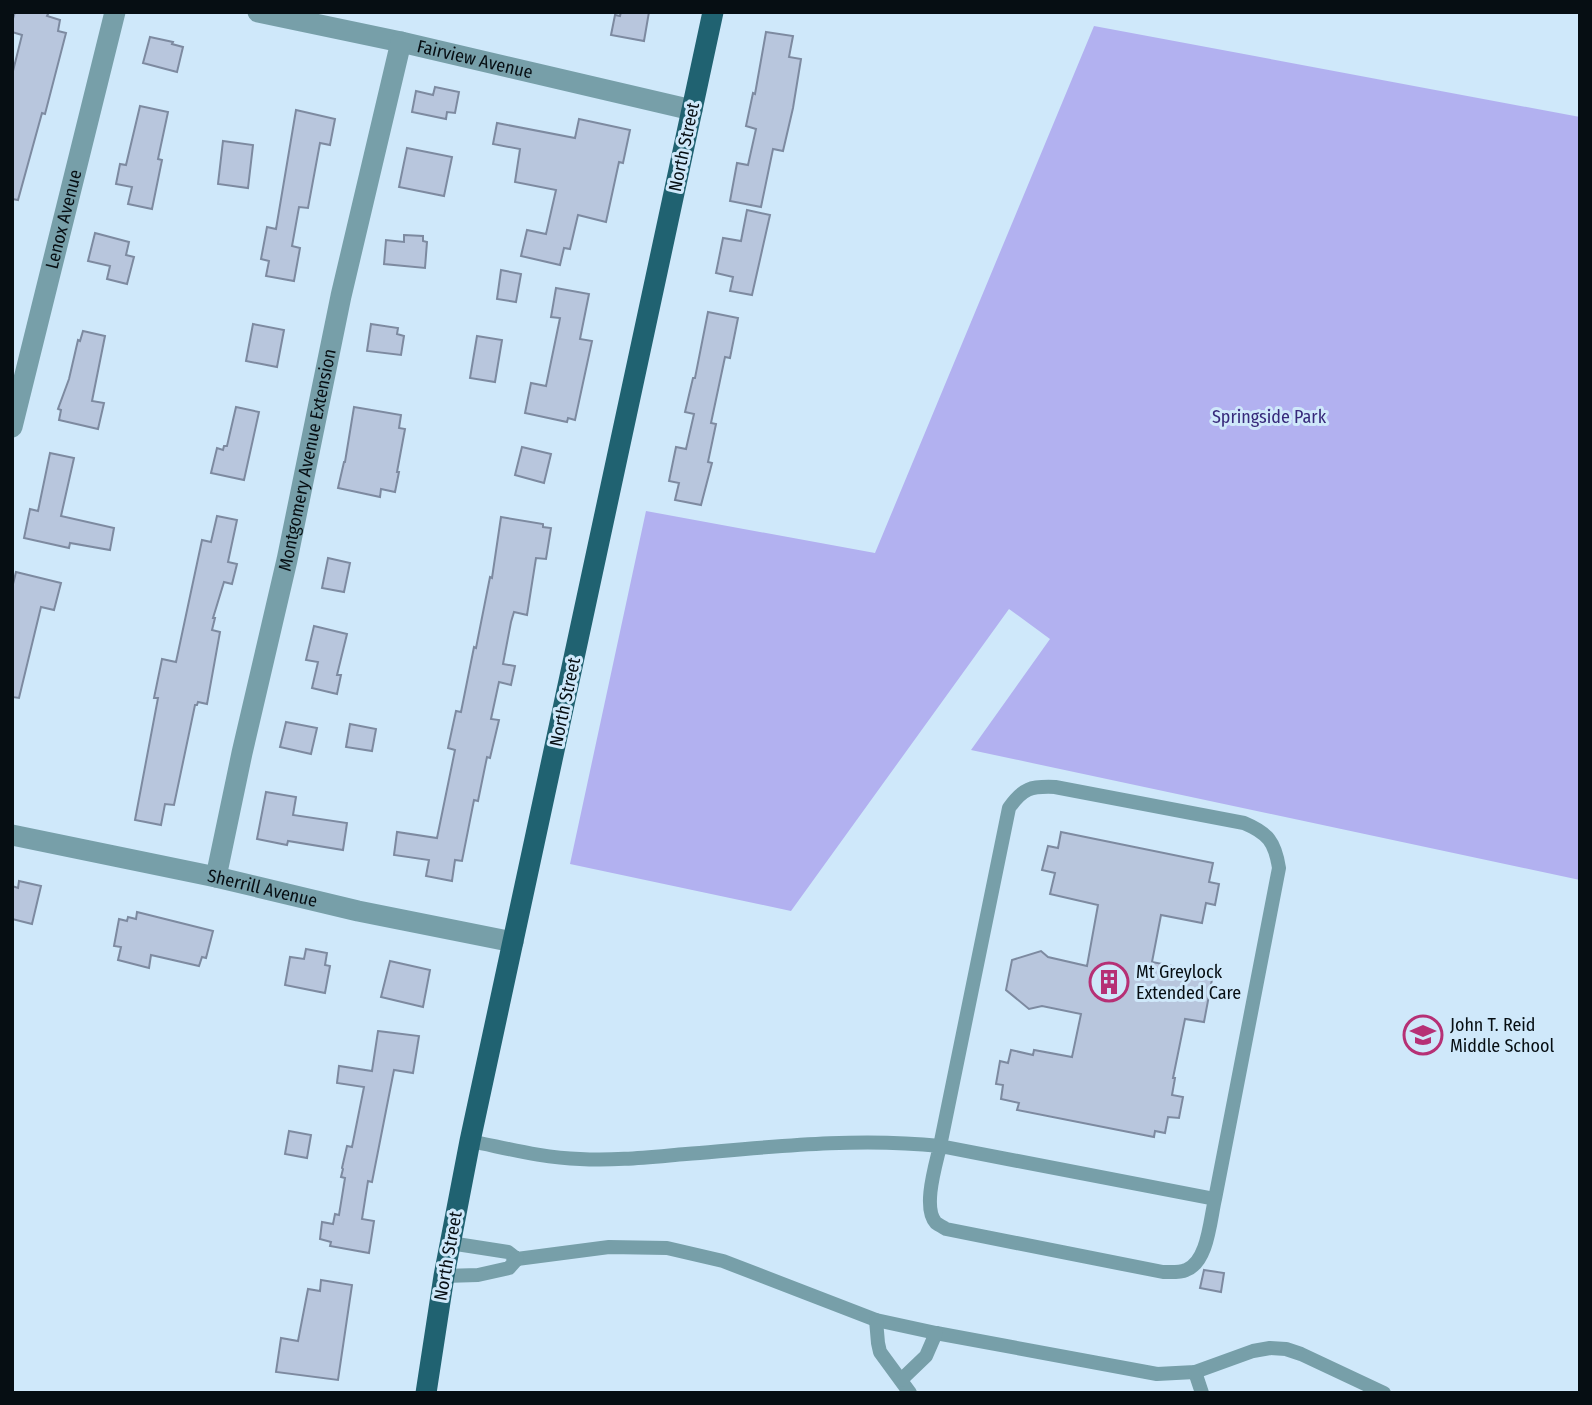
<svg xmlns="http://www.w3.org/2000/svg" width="1592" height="1405" viewBox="0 0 1592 1405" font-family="'Fira Sans Condensed',sans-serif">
<rect width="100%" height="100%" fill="#cfe8fa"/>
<polygon fill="#b2b1f0" points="1094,26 1580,117 1580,880 971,750 1050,639 1009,609 791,911 570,864 646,511 875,553"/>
<g fill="#b8c6dd" stroke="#7d8aa0" stroke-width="2">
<polygon points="15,12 49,12 47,16 60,20 58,31 66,33 45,114 42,113 18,200 12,199 12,75 22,35 12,32 12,22"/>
<polygon points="621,12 649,12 644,41 611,35 615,15 620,16"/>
<polygon points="766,32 793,36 789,57 801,59 793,108 783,151 773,149 761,207 730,201 737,163 748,165 756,129 746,126 753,93 755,94"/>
<polygon points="150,37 173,42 172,44 183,47 177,72 143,63"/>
<polygon points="435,87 459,92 455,113 447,112 446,119 412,112 416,91 433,95"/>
<polygon points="140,106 168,112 158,159 162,160 152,209 128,204 132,187 116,184 120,164 126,165"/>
<polygon points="296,110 335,119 330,145 320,143 308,208 299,207 292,246 300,248 294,281 266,276 269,261 261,259 267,227 276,229"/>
<polygon points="579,119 630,130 623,163 619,162 606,222 578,215 570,249 564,248 560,265 521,256 527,230 546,234 556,190 515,182 520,149 493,144 497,123 575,138"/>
<polygon points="223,141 253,145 248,188 218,184"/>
<polygon points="407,148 452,157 444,196 399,187"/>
<polygon points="747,210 770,215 752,295 730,291 733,277 716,273 723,238 741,241"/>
<polygon points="95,233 129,242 126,255 134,257 127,284 107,279 110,266 88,261"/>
<polygon points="404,235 423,236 423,241 427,242 425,268 384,264 386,240 404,242"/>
<polygon points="501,270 521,274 516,302 497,299"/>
<polygon points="556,288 589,294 580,339 592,341 575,420 568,418 567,422 525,413 531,383 546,386 560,318 551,317"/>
<polygon points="708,312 738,318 730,358 725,357 711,423 716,424 708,462 712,463 701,505 675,500 679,483 669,481 676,447 686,449 694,414 685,412 693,378 695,378"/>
<polygon points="253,324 284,330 277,367 246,361"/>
<polygon points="371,324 398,328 397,334 404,336 401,355 367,351"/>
<polygon points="83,331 105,336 92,401 104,403 98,429 59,420 61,410 58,409 69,379 78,340 80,341"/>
<polygon points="477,336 502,340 495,382 470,378"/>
<polygon points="236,407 259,412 244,480 211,473 217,448 223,450 224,446 227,446"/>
<polygon points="354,407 401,415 399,428 405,429 397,472 399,472 395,492 381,489 380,497 338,488 344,462 345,462"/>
<polygon points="522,447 551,454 544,483 515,475"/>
<polygon points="50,453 74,458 61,516 114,528 110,550 70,543 69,548 24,538 30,509 38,511"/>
<polygon points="217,516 237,520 228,562 237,564 232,584 224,582 213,618 215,618 212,630 220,632 207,704 198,702 197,705 195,705 174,805 165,804 161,825 135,820 158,698 154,698 162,659 176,662 202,540 211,542"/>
<polygon points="501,517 543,524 543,527 551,528 546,559 536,558 527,615 514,612 511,622 503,664 515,666 511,685 499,682 491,719 499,720 490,758 487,757 478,801 474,800 462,861 455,860 452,881 426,876 429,860 394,855 397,832 437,838 455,750 448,748 456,711 461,712 474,647 476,648 490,577 492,578"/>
<polygon points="328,558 350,563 344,592 322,588"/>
<polygon points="16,572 61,583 54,610 41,607 19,698 12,697 12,588"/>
<polygon points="314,626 347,634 337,675 341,675 337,694 312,688 318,662 306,660"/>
<polygon points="286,722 317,728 311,754 280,747"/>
<polygon points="350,724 376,729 372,751 346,747"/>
<polygon points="266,792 296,797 293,815 347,823 343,850 288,841 287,845 257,839"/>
<polygon points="1061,832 1213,863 1209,882 1219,884 1215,905 1206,903 1202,923 1161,915 1152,962 1213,974 1204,1022 1185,1019 1173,1078 1175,1078 1172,1095 1183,1097 1179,1118 1168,1117 1165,1133 1155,1131 1154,1137 1017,1110 1019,1103 1001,1099 1003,1085 996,1084 1000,1061 1008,1063 1011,1050 1033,1055 1034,1050 1072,1057 1081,1014 1042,1006 1029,1009 1006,990 1012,960 1041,951 1048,957 1087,966 1098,905 1050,894 1055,873 1042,870 1048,846 1058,848"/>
<polygon points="19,881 41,886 32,924 12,919 12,886 18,888"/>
<polygon points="137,912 213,931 206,958 202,957 199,966 151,955 149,968 118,960 121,947 114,946 119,919 127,921 128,917 136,919"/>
<polygon points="306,949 327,953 325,965 330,966 325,993 285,985 290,957 304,959"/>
<polygon points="390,961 430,970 423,1007 381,997"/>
<polygon points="378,1031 419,1036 413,1073 394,1070 372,1182 368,1181 362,1219 374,1221 369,1253 330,1246 331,1242 320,1239 322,1222 333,1224 335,1214 339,1215 345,1178 341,1177 343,1169 342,1168 347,1146 352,1147 364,1087 337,1083 339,1066 372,1071"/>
<polygon points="289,1131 311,1135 307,1158 285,1154"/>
<polygon points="1204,1270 1224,1273 1221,1292 1200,1288"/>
<polygon points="321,1280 352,1285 338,1380 276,1372 281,1338 298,1341 308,1289 320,1291"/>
</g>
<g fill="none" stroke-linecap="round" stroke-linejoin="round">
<g stroke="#779fa9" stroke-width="14">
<path d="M470,1141c36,7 73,17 110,18 35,2 70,-2 106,-5 84,-7 170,-17 254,-8l69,-338c14,-20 22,-22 46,-21l189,36c24,10 31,19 35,45l-64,331 -275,-53c-4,18 -18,62 -4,77 3,2 7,4 10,6l217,43c7,0 16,1 23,-2 22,-8 24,-50 29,-71"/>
<polyline points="450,1243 508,1252 517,1259 609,1247 667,1248 723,1261 876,1320 936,1333 1157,1374 1195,1372 1253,1351 1270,1348 1286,1349 1301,1354 1384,1393"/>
<polyline points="444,1276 478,1275 509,1268 517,1259"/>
<polyline points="876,1320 878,1343 880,1352 910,1393"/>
<polyline points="1195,1372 1202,1393"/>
<polyline points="901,1380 926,1356 936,1333"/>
</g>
<g stroke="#779fa9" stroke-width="21">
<path id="s1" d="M258,12l143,30 291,68"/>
<path id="s2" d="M12,427l103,-415"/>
<path id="s3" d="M12,835l204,42 142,34 155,31"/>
<path id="s4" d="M216,877l26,-124 45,-193 54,-264 60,-254"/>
</g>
<polyline stroke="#206271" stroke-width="21" points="426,1393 444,1276 470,1141 713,12"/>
</g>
<defs>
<symbol id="building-ring" viewBox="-11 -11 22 22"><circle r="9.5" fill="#cfe8fa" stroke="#b63075" stroke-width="1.5"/><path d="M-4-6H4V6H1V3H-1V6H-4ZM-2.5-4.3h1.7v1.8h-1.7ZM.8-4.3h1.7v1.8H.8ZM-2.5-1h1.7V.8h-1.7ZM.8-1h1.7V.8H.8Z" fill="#b63075"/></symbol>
<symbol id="school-ring" viewBox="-11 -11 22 22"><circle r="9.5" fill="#cfe8fa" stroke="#b63075" stroke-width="1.5"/><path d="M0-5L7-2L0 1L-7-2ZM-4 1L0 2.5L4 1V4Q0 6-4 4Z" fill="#b63075"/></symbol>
</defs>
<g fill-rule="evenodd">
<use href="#building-ring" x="1087" y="960" width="44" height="44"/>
<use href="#school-ring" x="1401" y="1013" width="44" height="44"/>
</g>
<g text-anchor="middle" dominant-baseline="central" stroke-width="6" stroke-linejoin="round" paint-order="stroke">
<g font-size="18" fill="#060e13" stroke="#cfe8fa">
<text stroke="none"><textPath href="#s1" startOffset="222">Fairview Avenue</textPath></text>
<text transform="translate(684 147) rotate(-78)">North Street</text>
<text stroke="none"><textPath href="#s2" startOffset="214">Lenox Avenue</textPath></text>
<text stroke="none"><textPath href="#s4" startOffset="427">Montgomery Avenue Extension</textPath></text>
<text transform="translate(565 702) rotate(-78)">North Street</text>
<text stroke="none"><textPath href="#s3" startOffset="256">Sherrill Avenue</textPath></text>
<text transform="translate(448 1256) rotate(-80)">North Street</text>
</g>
<g font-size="18" fill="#36297a" stroke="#cfe8fa">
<text x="1269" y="417">Springside Park</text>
</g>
<g font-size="18" fill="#060e13" stroke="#cfe8fa" text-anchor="start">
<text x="1136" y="972">Mt Greylock<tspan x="1136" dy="21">Extended Care</tspan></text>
<text x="1450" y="1025">John T. Reid<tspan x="1450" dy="21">Middle School</tspan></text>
</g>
</g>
<rect width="1592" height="1405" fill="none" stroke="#060e13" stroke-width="28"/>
</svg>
